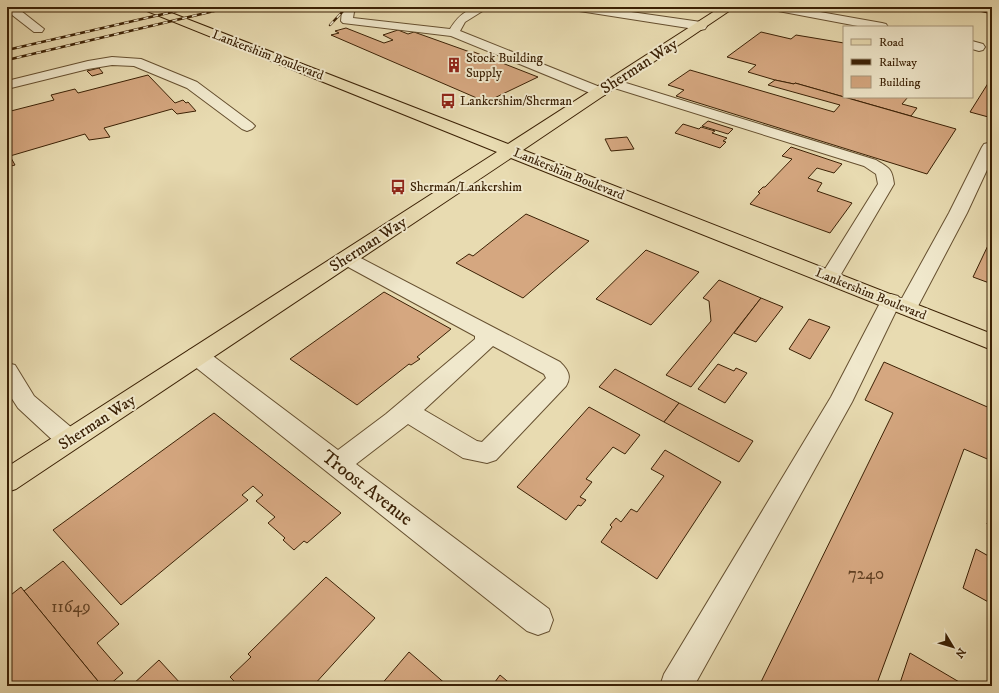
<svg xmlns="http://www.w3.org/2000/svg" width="999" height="693" viewBox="0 0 999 693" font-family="'IM FELL DW Pica',serif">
<rect width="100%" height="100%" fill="#e8dbb1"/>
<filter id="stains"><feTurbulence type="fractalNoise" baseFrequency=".005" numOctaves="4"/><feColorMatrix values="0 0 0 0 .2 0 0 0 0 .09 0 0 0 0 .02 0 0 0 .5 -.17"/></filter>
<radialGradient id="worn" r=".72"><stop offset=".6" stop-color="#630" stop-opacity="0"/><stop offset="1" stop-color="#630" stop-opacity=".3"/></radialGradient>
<g fill="#d5a780" stroke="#3b2105">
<polygon points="961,7 992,7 992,14"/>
<polygon points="346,28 384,43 393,40 383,35 398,30 408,34 414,32 470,52 468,53 470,54 474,52 538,77 486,102 331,35 339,33 335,31"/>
<polygon points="761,32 791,39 796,35 844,43 844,97 908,97 902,104 917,108 911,116 795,83 794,84 775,80 748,72 756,65 727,57"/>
<polygon points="99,68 103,73 92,76 87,71"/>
<polygon points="690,70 834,112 840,105 768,85 775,80 794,84 795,83 956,129 927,174 676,96 684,90 668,85"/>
<polygon points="148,75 175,103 183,100 186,103 188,102 196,111 177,114 172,109 104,128 110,137 89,140 85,134 10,156 15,165 7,167 7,112 54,100 51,95 75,89 78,93"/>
<polygon points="992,77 992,118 970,112"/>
<polygon points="708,121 733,129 728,134 702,126"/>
<polygon points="683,124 699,129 701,127 715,131 712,133 727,138 723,141 726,142 720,148 675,133"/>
<polygon points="627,137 634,149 611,151 605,139"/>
<polygon points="791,147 842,164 834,173 817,168 808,178 822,183 817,191 852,203 830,233 750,204 760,193 758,192 763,187 765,187 792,159 782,156"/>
<polygon points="526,214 589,241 523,298 456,263 469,254 473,256"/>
<polygon points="992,237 992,284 973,277"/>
<polygon points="646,250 699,272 651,325 596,299"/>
<polygon points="719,280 761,298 691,387 666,375 711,321 709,301 703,298"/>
<polygon points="384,292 451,329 417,357 420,359 411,365 409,364 357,405 290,359"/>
<polygon points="761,298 783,307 756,342 734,333"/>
<polygon points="809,319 830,327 810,359 789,349"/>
<polygon points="884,362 992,409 992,461 964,449 876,686 759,686 893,413 865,400"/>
<polygon points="718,364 734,371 736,368 747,373 725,403 698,389"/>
<polygon points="615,369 679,403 664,422 599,387"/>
<polygon points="679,403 753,441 739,462 664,422"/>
<polygon points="589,407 640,435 625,454 613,447 586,479 592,482 580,497 586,500 581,506 578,505 566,520 517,487"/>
<polygon points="214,413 341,513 307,543 304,541 294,550 283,540 285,538 268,523 275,517 256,501 263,495 253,486 242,495 248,500 121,605 53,530"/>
<polygon points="665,450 721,482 657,579 601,542 612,527 610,525 616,518 621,522 631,509 637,512 664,476 651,469"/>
<polygon points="992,509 992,526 987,524"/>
<polygon points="976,549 992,558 992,604 963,588"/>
<polygon points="63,561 119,624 97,643 123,673 108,686 102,686 24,591"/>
<polygon points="326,577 375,618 313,686 239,686 230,677 251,657 248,654"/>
<polygon points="21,587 24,591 102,686 7,686 7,598"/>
<polygon points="409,652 448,686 380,686"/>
<polygon points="910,653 966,686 899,686"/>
<polygon points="159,660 181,684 179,686 131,686"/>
<polygon points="500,675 513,686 492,686"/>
</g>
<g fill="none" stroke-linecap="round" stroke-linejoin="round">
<defs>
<g id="minor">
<polygon points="7,7 16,7 44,29 42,32 34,32 7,11"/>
<path d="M346,7h14l-6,5 -1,6 97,11c10,-16 19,-22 39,-22l-24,15 -5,9 145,58 2,3 -2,3 -5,1 -5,-1 -144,-59 -108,-13 -2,-2 1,-10z"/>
<polygon points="567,7 596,7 701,22 705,23 707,26 705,29 701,30 573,10"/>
<polygon points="767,7 792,7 882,23 886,24 888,27 863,27 773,10"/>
<polygon points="972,41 983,44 985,47 983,50 979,51 972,49"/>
<polygon points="112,57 141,59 197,82 252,123 255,126 252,129 247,131 242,129 187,88 134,66 112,65 88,69 7,89 7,81 88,61"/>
<path d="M613,79l263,81c13,8 16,8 18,24l-57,97 -7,2 -7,-2 -3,-4 58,-93 -2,-10 -12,-8 -256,-80 -2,-3 2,-3z"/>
<polygon points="992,142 992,159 967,213 917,308 914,313 907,315 900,313 897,309 852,402 694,686 660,686 664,674 831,397 881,301 884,296 891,294 898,296 901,300 949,213 982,147 984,144"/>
<path d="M346,252l7,2 207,108c8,8 12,14 6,24l-70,74 -9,3 -24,-5 -55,-34 -52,40 193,145 4,11 -4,11 -11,4 -11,-4 -338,-269 -3,-6 3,-6 8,-2 8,2 133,100 48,-36 89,-75v-3l-136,-74 -3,-4 3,-4zM493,346l51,28 2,4 -64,64 -5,-1 -53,-31z"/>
<polygon points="7,363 15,365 34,396 78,433 81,440 78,447 69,450 60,447 18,408 7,391"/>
</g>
<polygon id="major" points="140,7 156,7 508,144 721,7 735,7 523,150 992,334 992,350 511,158 16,489 7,492 7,467 497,152 142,9"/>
</defs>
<use href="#minor" stroke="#665030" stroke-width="2"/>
<use href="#major" stroke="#3b2105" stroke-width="2"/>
<use href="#minor" fill="#f0e8cc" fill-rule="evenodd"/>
<use href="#major" fill="#e8dbb1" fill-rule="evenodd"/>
<defs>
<g id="rail">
<polyline points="330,25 347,7"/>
<polyline points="7,50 194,7"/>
<polyline points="7,60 231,7"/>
</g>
</defs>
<use href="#rail" stroke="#3b2105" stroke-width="2.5"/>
<use href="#rail" stroke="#f0e8cc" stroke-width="1.5" stroke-dasharray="5" stroke-linecap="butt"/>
</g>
<defs>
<symbol id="building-bare" viewBox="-9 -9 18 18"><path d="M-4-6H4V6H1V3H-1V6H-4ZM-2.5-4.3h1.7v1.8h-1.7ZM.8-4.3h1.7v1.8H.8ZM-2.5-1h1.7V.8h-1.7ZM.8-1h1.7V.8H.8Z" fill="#8f2418" stroke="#f0e8cc" stroke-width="2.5" paint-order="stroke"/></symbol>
<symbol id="bus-bare" viewBox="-9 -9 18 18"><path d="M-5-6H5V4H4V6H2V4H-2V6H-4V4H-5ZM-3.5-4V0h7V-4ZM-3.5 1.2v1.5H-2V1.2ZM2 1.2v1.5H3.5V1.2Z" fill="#8f2418" stroke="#f0e8cc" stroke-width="2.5" paint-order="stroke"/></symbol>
</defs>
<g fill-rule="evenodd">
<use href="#building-bare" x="443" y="54" width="22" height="22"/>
<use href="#bus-bare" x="437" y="90" width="22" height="22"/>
<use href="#bus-bare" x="387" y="176" width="22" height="22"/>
</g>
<g text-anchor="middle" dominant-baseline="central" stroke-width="4" stroke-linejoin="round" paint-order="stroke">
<g font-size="13" fill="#3b2105" stroke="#f0e8cc">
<text transform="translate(268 55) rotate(21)">Lankershim Boulevard</text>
<text transform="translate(569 174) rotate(22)">Lankershim Boulevard</text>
<text transform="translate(871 294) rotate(22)">Lankershim Boulevard</text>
</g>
<g font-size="13" fill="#3b2105" stroke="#f0e8cc" text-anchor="start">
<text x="466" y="58">Stock Building<tspan x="466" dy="15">Supply</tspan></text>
<text x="460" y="101">Lankershim/Sherman</text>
<text x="410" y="187">Sherman/Lankershim</text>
</g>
<g font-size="16" fill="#3b2105" stroke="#f0e8cc">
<text transform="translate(639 66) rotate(-33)">Sherman Way</text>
<text transform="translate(368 244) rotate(-33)">Sherman Way</text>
<text transform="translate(97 422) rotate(-33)">Sherman Way</text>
</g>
<g font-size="17" fill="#624224">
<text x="866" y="574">7240</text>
<text x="71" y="607">11649</text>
</g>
<g font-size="19" fill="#3b2105" stroke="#f0e8cc">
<text transform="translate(367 488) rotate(38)">Troost Avenue</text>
</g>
</g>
<rect width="999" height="693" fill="none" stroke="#e8dbb1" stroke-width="24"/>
<rect x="8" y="8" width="983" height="677" fill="none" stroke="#3b2105" stroke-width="2"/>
<rect x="12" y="12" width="975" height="669" fill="none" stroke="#3b2105"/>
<rect x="843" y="26" width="130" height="72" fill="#f0e8cc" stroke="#a8987c"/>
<rect x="851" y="39" width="20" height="6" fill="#e8dbb1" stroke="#a8987c"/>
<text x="879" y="46" font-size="12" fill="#3b2105">Road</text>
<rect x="851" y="59" width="20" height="6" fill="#3b2105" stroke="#a8987c"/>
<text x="879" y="66" font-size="12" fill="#3b2105">Railway</text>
<rect x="851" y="76" width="20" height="12" fill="#d5a780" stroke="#a8987c"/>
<text x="879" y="86" font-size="12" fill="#3b2105">Building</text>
<g transform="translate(953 647) rotate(128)" stroke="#f0e8cc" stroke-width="3" paint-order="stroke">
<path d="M0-3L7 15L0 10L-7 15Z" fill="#3b2105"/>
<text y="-6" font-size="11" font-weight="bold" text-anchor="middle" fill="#3b2105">N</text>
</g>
<rect width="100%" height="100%" filter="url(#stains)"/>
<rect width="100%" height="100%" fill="url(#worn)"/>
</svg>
